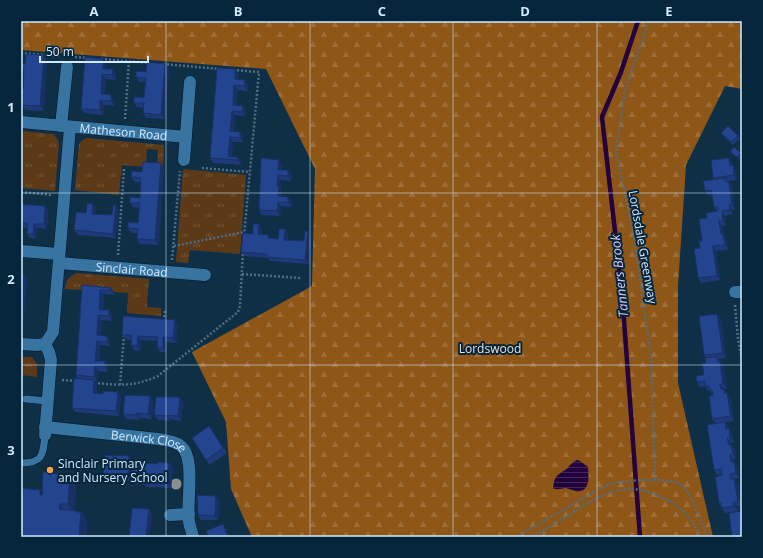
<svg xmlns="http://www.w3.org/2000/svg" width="763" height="558" viewBox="0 0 763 558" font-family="'Open Sans',sans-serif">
<defs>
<pattern id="grass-tufts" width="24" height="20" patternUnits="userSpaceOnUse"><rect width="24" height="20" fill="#5c3a17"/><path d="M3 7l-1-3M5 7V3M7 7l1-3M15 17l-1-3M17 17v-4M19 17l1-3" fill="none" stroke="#72573a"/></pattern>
<pattern id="forest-firs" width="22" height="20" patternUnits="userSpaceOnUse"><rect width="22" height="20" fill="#8e5617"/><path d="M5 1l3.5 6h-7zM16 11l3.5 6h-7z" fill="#9d6e3a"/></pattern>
<pattern id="water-rules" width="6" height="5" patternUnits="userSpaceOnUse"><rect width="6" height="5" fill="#22013c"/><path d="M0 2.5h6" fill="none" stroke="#412659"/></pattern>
</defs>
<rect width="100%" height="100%" fill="#0f2f46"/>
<g fill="url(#grass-tufts)">
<polygon points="21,131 53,134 57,138 59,144 55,191 21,188"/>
<polygon points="87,138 164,145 163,168 157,167 158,150 147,149 146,167 122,165 119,195 75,190 79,144 82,140"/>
<polygon points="183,169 246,175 240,254 190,250 188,263 176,262"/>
<path d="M76,273l73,6 -2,28 14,1v8l-34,-3 1,-20 -63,-4c0,-8 4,-12 11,-16z"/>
<polygon points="21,357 32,357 37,364 37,377 21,375"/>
</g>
<polygon fill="url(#forest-firs)" points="21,21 742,21 742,89 725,86 686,165 678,286 678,383 713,537 252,537 231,489 226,422 192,352 312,286 315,169 266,69 21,50"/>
<path fill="url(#water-rules)" d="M577,460l3,1 8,6c1,10 2,26 -12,24 -4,-1 -7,-2 -10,-3 -5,0 -8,3 -13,0 1,-11 4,-13 12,-18 4,-2 4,-6 12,-10z"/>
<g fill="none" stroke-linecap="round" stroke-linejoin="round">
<polyline stroke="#22013c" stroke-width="4.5" points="638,21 621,72 602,117 622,293 640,537"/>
<defs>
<g id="lane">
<polyline points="26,399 47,401"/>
<path d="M21,463c22,0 22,-8 24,-28"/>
</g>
<g id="street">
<path id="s1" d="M21,122l165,15"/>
<polyline points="61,126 67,67"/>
<polyline points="184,160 190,82"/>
<polyline points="21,251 59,254"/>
<path id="s2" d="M59,263l146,12"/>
<polyline points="735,292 742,292"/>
<polyline points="21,344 37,345 45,344"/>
<polyline points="45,344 53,332 70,127"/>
<path id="s3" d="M45,427l113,12c7,1 17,2 23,7 15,12 5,58 8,76 1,5 3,10 4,15"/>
<polyline points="45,435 51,360 49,352 45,344"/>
<polyline points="170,515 189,514"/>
</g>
</defs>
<use href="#lane" stroke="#041624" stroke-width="8"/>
<use href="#street" stroke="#041624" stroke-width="13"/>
<g stroke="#516e84" stroke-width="2.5" stroke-dasharray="2 2" stroke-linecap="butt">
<polyline points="649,21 625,90 616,151 633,232 651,355 655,481"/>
<polyline points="21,53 60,56"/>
<polyline points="75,57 88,58"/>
<polyline points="101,59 150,63"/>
<polyline points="163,64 220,69"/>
<polyline points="233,70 259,72 244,236"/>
<polyline points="125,119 129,61"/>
<polyline points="202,168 250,172"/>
<polyline points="21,192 52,195"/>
<polyline points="174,246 244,232"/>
<polyline points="118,255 124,169"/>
<polyline points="172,260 180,171"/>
<polyline points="242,274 300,278"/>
<polyline points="735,305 738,339 742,359"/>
<polyline points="163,320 164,320 165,309"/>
<polyline points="62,380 75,381"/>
<path d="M94,383c27,2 39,4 64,-7l80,-64 2,-6 3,-55"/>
<polyline points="120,385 124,335"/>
<path d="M516,537l85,-49c4,-2 9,-4 14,-5 13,-3 59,-6 68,3 12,14 17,34 24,51"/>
<path d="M532,537c14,-8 27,-16 40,-24 31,-20 55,-34 91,-15 18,8 30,21 37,39"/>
</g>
<use href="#lane" stroke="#3874a2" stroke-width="7"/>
<use href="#street" stroke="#3874a2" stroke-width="12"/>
</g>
<circle fill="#8c8f90" cx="176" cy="484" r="5.5"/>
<g fill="#1e3a7b">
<polygon points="47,60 44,111 25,110 22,105 22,99 21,99 21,89 23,89 24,74 21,74 21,63 25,64"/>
<polygon points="107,64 106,69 113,69 116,74 116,80 106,79 105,89 104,95 114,100 114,106 104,105 103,115 85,113 81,109"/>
<polygon points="165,64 169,68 165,119 146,118 143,113 143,108 137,107 134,103 144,98 145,82 139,82 136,77"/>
<polygon points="235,69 239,74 238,80 245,80 248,85 248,91 238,90 236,105 246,111 246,116 235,115 234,131 240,132 243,136 243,142 233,142 232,152 232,157 241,162 241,165 213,163 210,158"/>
<polygon points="721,133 738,136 740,138 733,145"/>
<polygon points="279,160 282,165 282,170 288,170 292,175 291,181 281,180 281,188 282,190 282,196 288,197 292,201 291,207 281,206 280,216 262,215 259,210"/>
<polygon points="733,163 733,165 736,170 737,180 728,181 729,182 732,186 735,209 732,210 733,214 725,216 726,225 722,226 723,234 726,239 728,250 716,251 720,280 701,283 698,278 700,248 702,241 717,212 714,207 712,195 708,195 705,191 714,180 713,178"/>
<polygon points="164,168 159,245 140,244 137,239 137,233 131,233 128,228 138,223 139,208 133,207 130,203 140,198 141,182 135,182 131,177 142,172"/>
<polygon points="21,204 48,211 47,229 37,228 36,238 30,238 27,234 28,228 21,227"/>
<polygon points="96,208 95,214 112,215 119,210 116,238 78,235 74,230 86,213"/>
<polygon points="262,229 262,235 268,235 270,238 278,239 285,229 288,234 288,240 304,241 308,231 311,236 309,264 270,261 268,258 244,256 241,252 253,234"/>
<polygon points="82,285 111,288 114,292 114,295 104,294 103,310 109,310 112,315 112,321 102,320 101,335 110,340 110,346 100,345 99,361 105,361 108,366 108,372 98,371 97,381 95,381 97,384 97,393 121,397 119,416 75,412 72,408 78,379 76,375"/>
<polygon points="721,318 726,358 718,359 723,365 727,388 724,389 731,398 734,421 725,422 728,426 728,428 732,433 734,442 731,443 731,445 735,450 736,459 733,459 734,462 737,466 739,478 734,479 738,483 741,506 737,506 738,511 725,513 719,503 722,474 717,475 714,470 716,423 712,419 713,395 710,391 708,391 705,386 700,387 697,382 704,375 706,358 704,355"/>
<polygon points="175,320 178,324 176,343 167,342 166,352 160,352 157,347 157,341 141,340 140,351 134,350 131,345 132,340 125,339 122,335"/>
<polygon points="153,401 152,419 140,418 140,420 127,419 123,414"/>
<polygon points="183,402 181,421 170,419 170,421 158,420 154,415"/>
<polygon points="209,426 227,453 209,465 192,438"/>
<polygon points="117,456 129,456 132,461 131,481 107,480 103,475"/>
<polygon points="146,461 147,463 157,464 169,463 173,468 171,488 147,487 146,485 136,484 132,480"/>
<polygon points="70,475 76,483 74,510 81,512 87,521 86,537 42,492"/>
<polygon points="219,500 218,520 201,520 198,515"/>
</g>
<g fill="#183064">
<polygon points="44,55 47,60 44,111 40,106"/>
<polygon points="103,59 107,64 106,73 103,69"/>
<polygon points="165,64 169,68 165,119 161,115"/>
<polygon points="113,69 116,74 116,80 112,75"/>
<polygon points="235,69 239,74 238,84 235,79"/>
<polygon points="102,74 106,79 104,99 101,94"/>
<polygon points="245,80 248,85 248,91 244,86"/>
<polygon points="234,85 238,90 236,110 233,105"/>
<polygon points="111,95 114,100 114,106 111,101"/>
<polygon points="100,100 104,105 103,115 100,110"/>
<polygon points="243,106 246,111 246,116 242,112"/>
<polygon points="232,111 235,115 233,136 230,131"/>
<polygon points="240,132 243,136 243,142 240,138"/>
<polygon points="230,137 233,142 232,160 228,157"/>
<polygon points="741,153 742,155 742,156 739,160 737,157"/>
<polygon points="238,157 241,162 241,165 238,160"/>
<polygon points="729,158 733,163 733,165 736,170 737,180 734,175 730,166"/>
<polygon points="279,160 282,165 282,174 278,170"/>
<polygon points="161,163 164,168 159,245 155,240"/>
<polygon points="288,170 292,175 291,181 288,176"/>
<polygon points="278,175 281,180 281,188 282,190 281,201 278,196 277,186"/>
<polygon points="729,182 732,186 735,209 732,205"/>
<polygon points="288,197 292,201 291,207 288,202"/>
<polygon points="278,202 281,206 280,216 277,211"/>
<polygon points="93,204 96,208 95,218 92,214"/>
<polygon points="116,205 119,210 116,238 113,234"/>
<polygon points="729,205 732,210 733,214 730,210"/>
<polygon points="45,206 48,211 47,229 44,224"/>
<polygon points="722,211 725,216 726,225 723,221"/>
<polygon points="719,221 722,226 724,237 723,234 726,239 728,250 725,245 721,234"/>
<polygon points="34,224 37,228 36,238 33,234"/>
<polygon points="259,224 262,229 262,239 258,234"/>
<polygon points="285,229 288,234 287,244 284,240"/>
<polygon points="308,231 311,236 309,264 305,260"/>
<polygon points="713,246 716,251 720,280 717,276"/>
<polygon points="24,274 27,279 23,330 21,327 21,311"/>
<polygon points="111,288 114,292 114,295 111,290"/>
<polygon points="100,290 104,294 102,314 99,310"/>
<polygon points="109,310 112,315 112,321 109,316"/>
<polygon points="717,314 721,318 726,358 723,353"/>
<polygon points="98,315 102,320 100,340 97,335"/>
<polygon points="175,320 178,324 176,343 173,338"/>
<polygon points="107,336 110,340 110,346 107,342"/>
<polygon points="138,336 141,340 140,351 137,346"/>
<polygon points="163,337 167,342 166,352 163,348"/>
<polygon points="97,341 100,345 98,365 95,361"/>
<polygon points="105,361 108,366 108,372 105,367"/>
<polygon points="720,361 723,365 727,388 723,384"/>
<polygon points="95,366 98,371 97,381 94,377"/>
<polygon points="94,380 97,384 97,398 93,393"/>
<polygon points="720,384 727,393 728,398 721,389"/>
<polygon points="118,392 121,397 119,416 116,411"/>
<polygon points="727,393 731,398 734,421 731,416"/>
<polygon points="150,396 153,401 152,419 148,414"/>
<polygon points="180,397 183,402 181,421 178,416"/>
<polygon points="137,413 140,418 140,420 136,415"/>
<polygon points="167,415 170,419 170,421 167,416"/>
<polygon points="725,422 728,426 729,434 726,429"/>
<polygon points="729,428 732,433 734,442 730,438"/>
<polygon points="727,438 731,443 732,450 729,445"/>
<polygon points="731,445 735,450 736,459 733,454"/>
<polygon points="730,455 733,459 735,467 731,462"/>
<polygon points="129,456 132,461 131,481 128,476"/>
<polygon points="734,462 737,466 739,478 736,473"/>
<polygon points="169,463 173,468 171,488 168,483"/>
<polygon points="70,475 76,483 74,513 68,504"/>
<polygon points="734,479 738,483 741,506 738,501"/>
<polygon points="216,496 219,500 218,520 215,516"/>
<polygon points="733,502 737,506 738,511 734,506"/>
<polygon points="60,504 66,513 59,509"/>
<polygon points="149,509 152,514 150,537 146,537"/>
<polygon points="77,512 77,511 81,515 81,512 87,521 86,537 79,537"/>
<polygon points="223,524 226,529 230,537 228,537"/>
</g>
<g fill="#23448f" stroke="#183064">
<polygon points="26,54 44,55 40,106 22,105 23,95 21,95 21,89 23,89 24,69 21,69 21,63 25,64"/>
<polygon points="85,57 103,59 103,69 113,69 112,75 102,74 101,94 111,95 111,101 100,100 100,110 81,109"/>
<polygon points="147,62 165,64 161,115 143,113 144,103 134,103 134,97 144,98 146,78 136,77 136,71 146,72"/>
<polygon points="217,68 235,69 235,79 245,80 244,86 234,85 233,105 243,106 242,112 232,111 230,131 240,132 240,138 230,137 228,157 238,157 238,160 210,158"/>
<polygon points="742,125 742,136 740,136"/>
<polygon points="728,126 738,136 731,142 721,133"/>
<polygon points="734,147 741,153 737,157 730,152"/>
<polygon points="261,158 279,160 278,170 288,170 288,176 278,175 277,186 279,186 278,196 288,197 288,202 278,202 277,211 259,210"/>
<polygon points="729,158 730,166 733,165 734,175 713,178 711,160"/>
<polygon points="143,162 161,163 155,240 137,239 138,229 128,228 128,222 138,223 140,203 130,203 130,197 140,198 141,178 131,177 132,171 142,172"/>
<polygon points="725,178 726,182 729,182 732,205 729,205 730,210 722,211 723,221 719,221 721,234 723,234 725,245 713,246 717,276 698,278 694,249 700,248 699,241 702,241 699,219 707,218 706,213 718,211 718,207 714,207 711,190 705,191 703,181"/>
<polygon points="87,203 93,204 92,214 112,215 113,205 116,205 113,234 74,230 76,212 86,213"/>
<polygon points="21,204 45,206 44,224 34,224 33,234 27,234 28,223 21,223"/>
<polygon points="253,224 259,224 258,234 268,235 268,238 278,239 279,229 285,229 284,240 304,241 305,231 308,231 305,260 267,257 267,254 241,252 243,233 253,234"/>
<polygon points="21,274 24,274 21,311"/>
<polygon points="82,285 111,288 111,290 100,290 99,310 109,310 109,316 98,315 97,335 107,336 107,342 97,341 95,361 105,361 105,367 95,366 94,377 76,375"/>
<polygon points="717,314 723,353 704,355 699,316"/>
<polygon points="123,316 175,320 173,338 163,337 163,348 157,347 158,337 138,336 137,346 131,345 132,335 122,335"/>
<polygon points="717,357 717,361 720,361 723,384 720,384 721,389 724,389 724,393 727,393 731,416 712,419 709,396 713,395 712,390 710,390 709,386 705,386 705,381 697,382 696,376 704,375 702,363 706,363 705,358"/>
<polygon points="74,378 94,380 93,393 103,394 103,391 118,392 116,411 72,408"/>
<polygon points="125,395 150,396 148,414 137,413 136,415 123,414"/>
<polygon points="156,397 180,397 178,416 167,415 167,416 154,415"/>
<polygon points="725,422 726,429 729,428 730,438 727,438 729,445 731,445 733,454 730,455 731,462 734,462 736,473 730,474 730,479 734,479 738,501 733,502 734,506 722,508 721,503 719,503 715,477 722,475 721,469 714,470 707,425"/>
<polygon points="209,426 223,448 206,460 192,438"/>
<polygon points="105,455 117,456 117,455 129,456 128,476 103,475"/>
<polygon points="134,460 146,461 146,463 157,464 158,462 169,463 168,483 144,482 144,481 132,480"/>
<polygon points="43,472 70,475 68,504 60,504 59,509 77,511 77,512 81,512 79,537 21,537 21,488 40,490 40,495 42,495"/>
<polygon points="197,495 216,496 215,516 198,515"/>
<polygon points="132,508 149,509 146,537 129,537"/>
<polygon points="742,511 742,537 732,537 729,513"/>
<polygon points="223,524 228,537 208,537 206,531"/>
</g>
<path fill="none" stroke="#d2eafe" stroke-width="1" stroke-opacity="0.55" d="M166,21v516M310,21v516M453,21v516M597,21v516M21,193h721M21,365h721"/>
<circle fill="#f7a148" stroke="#04253c" stroke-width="1.5" cx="50" cy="470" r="4"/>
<g text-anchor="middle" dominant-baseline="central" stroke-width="4" stroke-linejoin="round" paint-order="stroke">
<g font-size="12" fill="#d2eafe" stroke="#04253c">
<text stroke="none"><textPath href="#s1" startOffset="103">Matheson Road</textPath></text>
<text transform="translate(643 247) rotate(80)">Lordsdale Greenway</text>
<text stroke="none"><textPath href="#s2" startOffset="73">Sinclair Road</textPath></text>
<text stroke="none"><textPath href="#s3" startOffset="105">Berwick Close</textPath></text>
</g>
<g font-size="12" fill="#f2decd" stroke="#04253c">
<text x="490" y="348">Lordswood</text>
</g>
<g font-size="12" fill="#d2eafe" stroke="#04253c" text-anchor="start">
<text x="58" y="463">Sinclair Primary<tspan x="58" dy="14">and Nursery School</tspan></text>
</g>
<g font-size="13" font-style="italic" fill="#dbc8f5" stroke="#04253c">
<text transform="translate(619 276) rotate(-96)">Tanners Brook</text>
</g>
</g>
<rect width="763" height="558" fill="none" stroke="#04253c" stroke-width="44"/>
<path d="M40 56v6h108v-6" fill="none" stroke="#d2eafe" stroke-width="2"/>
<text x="46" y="56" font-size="12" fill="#d2eafe" stroke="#04253c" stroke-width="3" paint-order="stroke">50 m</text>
<rect x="22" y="22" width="719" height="514" fill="none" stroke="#d2eafe" stroke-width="1.5"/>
<g font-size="13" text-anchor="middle" font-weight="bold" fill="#d2eafe">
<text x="94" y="16">A</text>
<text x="238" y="16">B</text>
<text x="382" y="16">C</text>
<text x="525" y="16">D</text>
<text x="669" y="16">E</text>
<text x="11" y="112">1</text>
<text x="11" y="284">2</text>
<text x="11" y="455">3</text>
</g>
</svg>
